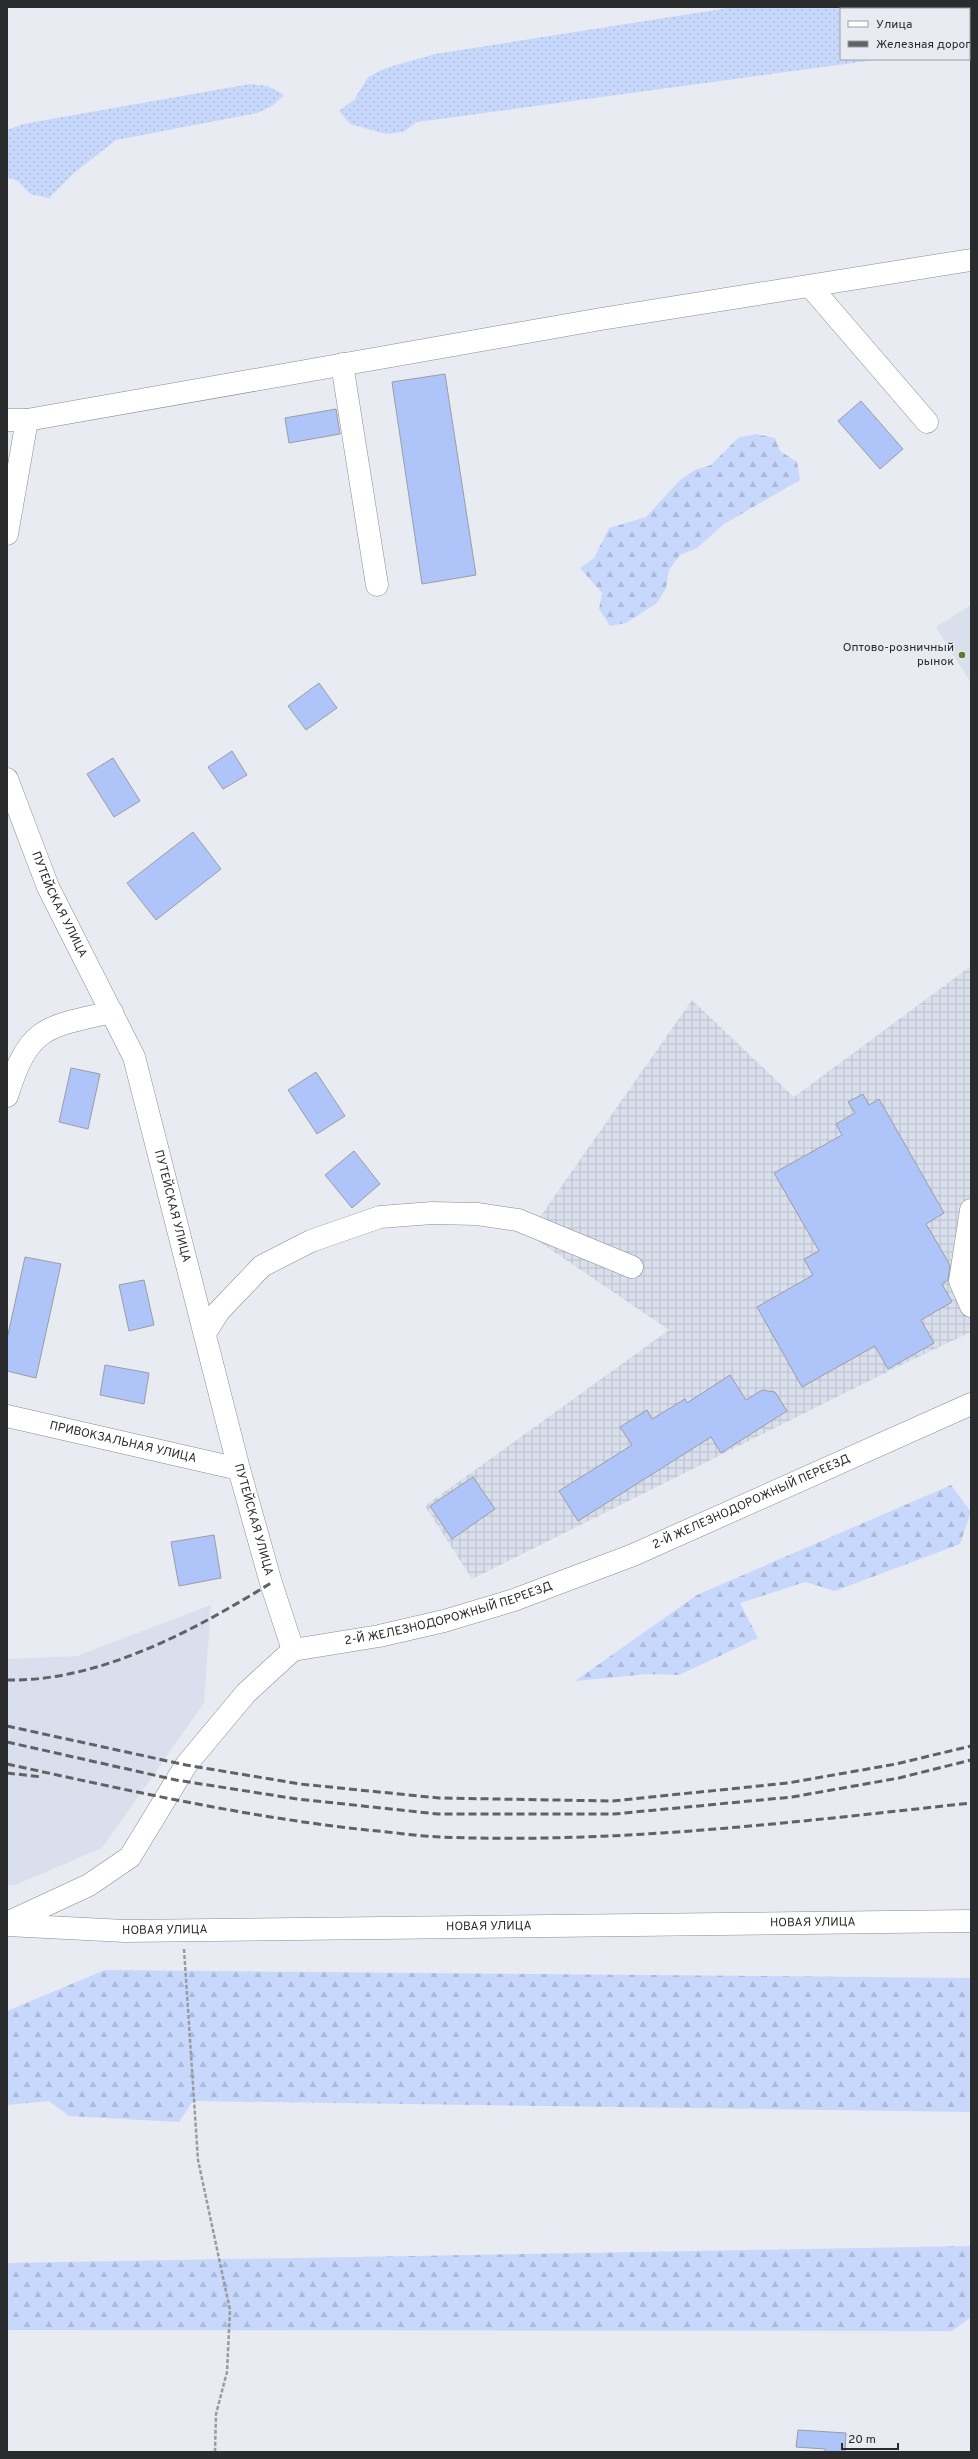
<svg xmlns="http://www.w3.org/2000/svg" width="978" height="2459" viewBox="0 0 978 2459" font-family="Overpass,sans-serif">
<defs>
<pattern id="industrial-grid" width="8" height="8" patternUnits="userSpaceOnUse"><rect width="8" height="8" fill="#d9dfec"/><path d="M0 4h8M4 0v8" fill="none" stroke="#bac0cb"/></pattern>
<pattern id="grass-dots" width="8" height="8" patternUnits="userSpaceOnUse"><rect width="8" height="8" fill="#c8d8fc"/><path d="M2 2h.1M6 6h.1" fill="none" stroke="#acbad8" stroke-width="1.8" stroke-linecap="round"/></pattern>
<pattern id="forest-firs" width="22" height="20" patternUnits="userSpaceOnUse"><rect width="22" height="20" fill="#c8d8fc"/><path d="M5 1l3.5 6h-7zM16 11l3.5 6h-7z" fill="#acbad8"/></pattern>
</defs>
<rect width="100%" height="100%" fill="#e8ebf1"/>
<g fill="#d9dfec">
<polygon points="971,605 971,683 936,627"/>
<polygon points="211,1605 204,1703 102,1848 15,1885 7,1885 7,1659 77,1656"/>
</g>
<polygon fill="url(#industrial-grid)" points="971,966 971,1332 895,1368 472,1579 425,1506 669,1330 528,1234 692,1000 794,1097"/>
<g fill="url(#grass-dots)">
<polygon points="734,7 971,7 971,47 969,47 969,9 841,9 841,59 882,59 417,122 403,132 386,134 350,124 339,111 354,100 368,77 386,68 435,54"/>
<polygon points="250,84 268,86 284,95 272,106 257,113 116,140 74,173 49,198 30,194 18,181 7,177 7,130 23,124"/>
</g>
<g fill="url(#forest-firs)">
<polygon points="756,434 775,438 780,451 797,462 800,480 724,524 697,548 680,555 669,570 666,588 657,603 626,623 610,626 599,609 602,593 580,568 594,558 609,528 646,517 680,480 695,470 711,465 738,438"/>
<polygon points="951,1485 971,1512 960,1544 835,1591 805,1582 740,1603 758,1638 679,1675 648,1674 575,1681 697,1595"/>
<polygon points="105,1970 971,1978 971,2112 193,2101 179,2122 69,2116 49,2101 7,2105 7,2011"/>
<polygon points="971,2246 971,2317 952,2331 7,2330 7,2263"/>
</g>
<g fill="#afc5f9" stroke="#9a9da3">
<polygon points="445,374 476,575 422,584 392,382"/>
<polygon points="861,401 903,449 880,469 838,421"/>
<polygon points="336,409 340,434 289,443 285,418"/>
<polygon points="319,683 337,708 306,730 288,706"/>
<polygon points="232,751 247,775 223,789 208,767"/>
<polygon points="113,758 140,801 114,817 87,774"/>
<polygon points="193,832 221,869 156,920 127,883"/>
<polygon points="71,1068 100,1074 88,1129 59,1122"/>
<polygon points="316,1072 345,1116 317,1134 288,1090"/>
<polygon points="863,1094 869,1105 879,1099 944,1213 926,1224 950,1265 948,1280 942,1284 952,1302 921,1320 934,1343 888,1369 875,1346 802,1387 757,1307 813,1275 804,1259 819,1251 774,1173 842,1135 836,1124 855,1113 848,1102"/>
<polygon points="354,1151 380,1184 352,1208 325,1175"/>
<polygon points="25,1257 61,1264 36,1378 7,1371 7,1339"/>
<polygon points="144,1280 154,1325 129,1331 119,1285"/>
<polygon points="105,1365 149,1373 144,1404 100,1395"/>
<polygon points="730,1375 746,1400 762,1390 775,1392 787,1411 721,1453 711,1437 578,1521 559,1491 632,1445 620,1427 647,1410 652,1419 685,1399 687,1403"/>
<polygon points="473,1477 495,1509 452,1539 430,1506"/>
<polygon points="214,1535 221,1578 179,1586 171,1542"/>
<polygon points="798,2430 846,2433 845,2452 825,2452 825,2449 796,2447"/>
</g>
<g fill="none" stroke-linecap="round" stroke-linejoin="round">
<defs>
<g id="minor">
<polyline points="810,286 927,422"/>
<polyline points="342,364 377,585"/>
<polyline points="7,420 27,420 7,534"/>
<polyline points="27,420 601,319 971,260"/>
<path id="s1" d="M7,779l41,108 86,170 105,412 32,114 22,67"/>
<path d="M7,1096c22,-70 38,-69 105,-84"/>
<polyline points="971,1210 960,1281 971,1306"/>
<polyline points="205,1333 219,1311 262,1266 311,1241 380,1217 432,1213 477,1214 518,1220 632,1267"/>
<path id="s2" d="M7,1416l232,53"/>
<path id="s3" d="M7,1923l82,-38 41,-28 56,-92 60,-72 47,-43 86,-14 65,-15 70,-21 119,-45 338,-151"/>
</g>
<g id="major">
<path id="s4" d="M7,1925l118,6 846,-10"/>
</g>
</defs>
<use href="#minor" stroke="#898b91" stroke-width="23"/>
<use href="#major" stroke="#898b91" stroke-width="23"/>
<polyline stroke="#999b9f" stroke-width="2.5" stroke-dasharray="4 2" stroke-linecap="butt" points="184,1949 198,2160 230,2310 227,2372 216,2414 215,2452"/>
<use href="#minor" stroke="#fff" stroke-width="22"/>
<use href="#major" stroke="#fff" stroke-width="22"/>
<g stroke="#606265" stroke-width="3" stroke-dasharray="8 4" stroke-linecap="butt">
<path d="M7,1680c92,2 188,-50 264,-97"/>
<polyline points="7,1726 186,1765 300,1784 439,1798 612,1801 788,1783 896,1764 971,1746"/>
<polyline points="7,1742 176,1780 297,1799 438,1814 614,1814 792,1797 899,1778 971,1760"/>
<path d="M7,1764c119,26 239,53 360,66 24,2 49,6 73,7 178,7 355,-15 531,-34"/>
<polyline points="7,1773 42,1777"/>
</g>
</g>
<circle fill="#627a2c" stroke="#e8ebf1" stroke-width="1.5" cx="962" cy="655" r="4"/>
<g text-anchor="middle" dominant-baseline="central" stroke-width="3" stroke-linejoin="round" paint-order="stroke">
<g font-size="12" fill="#292b2d" stroke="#e8ebf1" text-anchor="end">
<text x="954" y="648">Оптово-розничный<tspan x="954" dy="14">рынок</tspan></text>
</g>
<g font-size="12" fill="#292b2d" stroke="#e8ebf1">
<text stroke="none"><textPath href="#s1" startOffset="136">ПУТЕЙСКАЯ УЛИЦА</textPath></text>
<text stroke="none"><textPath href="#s1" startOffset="460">ПУТЕЙСКАЯ УЛИЦА</textPath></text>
<text stroke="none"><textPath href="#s2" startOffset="119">ПРИВОКЗАЛЬНАЯ УЛИЦА</textPath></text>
<text stroke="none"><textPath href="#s3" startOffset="889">2-Й ЖЕЛЕЗНОДОРОЖНЫЙ ПЕРЕЕЗД</textPath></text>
<text stroke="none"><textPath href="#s1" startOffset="784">ПУТЕЙСКАЯ УЛИЦА</textPath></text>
<text stroke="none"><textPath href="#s3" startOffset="565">2-Й ЖЕЛЕЗНОДОРОЖНЫЙ ПЕРЕЕЗД</textPath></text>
<text stroke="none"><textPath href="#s4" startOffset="806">НОВАЯ УЛИЦА</textPath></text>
<text stroke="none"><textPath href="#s4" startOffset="482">НОВАЯ УЛИЦА</textPath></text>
<text stroke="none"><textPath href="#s4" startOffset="158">НОВАЯ УЛИЦА</textPath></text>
</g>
</g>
<rect width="978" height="2459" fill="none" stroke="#292b2d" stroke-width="16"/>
<rect x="840" y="8" width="130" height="52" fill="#e8ebf1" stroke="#9c9ea3"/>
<rect x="848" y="21" width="20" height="6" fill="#ffffff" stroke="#9c9ea3"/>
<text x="876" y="28" font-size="12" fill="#292b2d">Улица</text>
<rect x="848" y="41" width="20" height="6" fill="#606265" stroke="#9c9ea3"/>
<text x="876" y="48" font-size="12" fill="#292b2d">Железная дорога</text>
<path d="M842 2443v6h56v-6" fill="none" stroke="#292b2d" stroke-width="2"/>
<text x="848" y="2443" font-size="12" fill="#292b2d" stroke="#e8ebf1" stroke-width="3" paint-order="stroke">20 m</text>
</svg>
